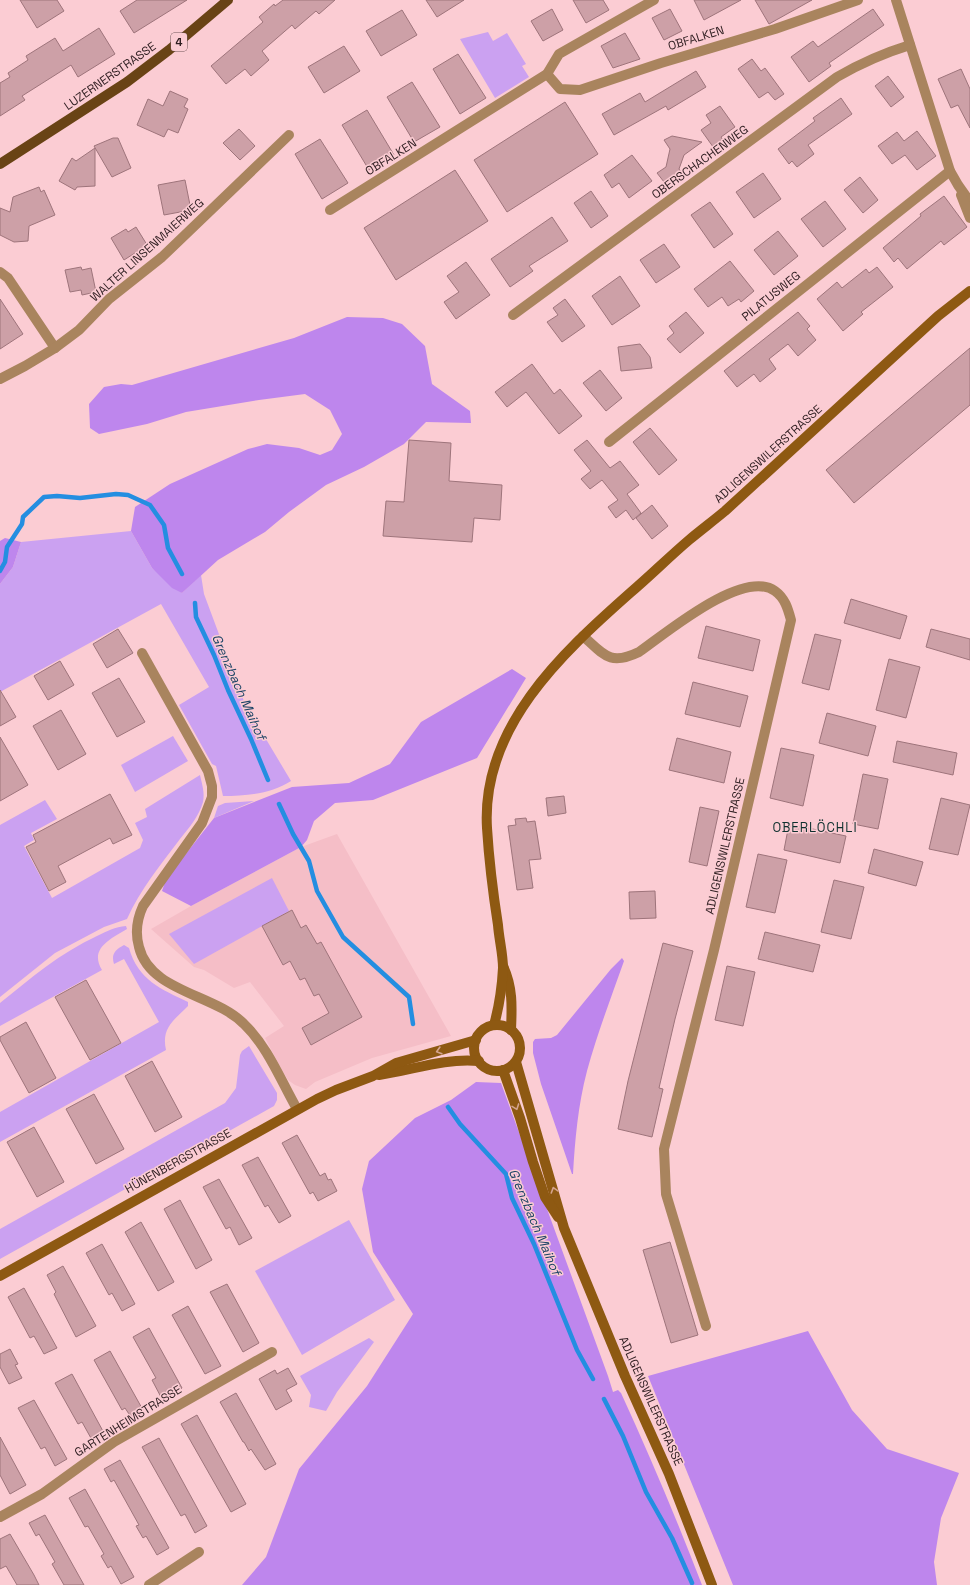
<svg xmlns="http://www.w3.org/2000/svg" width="970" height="1585" viewBox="0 0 970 1585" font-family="'Space Grotesk',sans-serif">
<rect width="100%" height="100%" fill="#fbccd3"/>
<polygon fill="#f5bec7" points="337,834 451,1036 372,1058 315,1082 306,1089 295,1085 288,1080 282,1070 265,1038 284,1026 250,982 234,988 204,970 194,967 151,929 191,906 301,847"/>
<g fill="#cba1f1">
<polygon points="488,32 493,41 507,33 526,64 522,66 529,77 495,98 460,39"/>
<path d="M131,531l21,37 30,25 19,-18 3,19 41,110 46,77c-20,13 -45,15 -68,15l-7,-30 -4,-2 -33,-59 30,-18 -48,-83 -161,88v-108l13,-17 8,-25z"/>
<polygon points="173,736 188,761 135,792 121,765"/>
<path d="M200,775c2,9 5,18 3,27 -4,14 -14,26 -23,37 -19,25 -40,51 -53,80l-23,8 -49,26 -55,44v-172l45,-25 12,19 -26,14 3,7 -10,6 28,52 88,-50 3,-8 -8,-17 12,-6 -2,-8z"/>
<polygon points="254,801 214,818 218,806 225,803"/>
<polygon points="272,878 289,911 194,964 169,934"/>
<path d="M126,926l1,3c-17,10 -38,20 -25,41l-102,56v-23c31,-25 60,-50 97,-67 10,-5 18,-9 29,-10z"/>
<path d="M124,945l5,3c9,32 32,41 59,54v4c-14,14 -27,22 -22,44l-166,92v-30l159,-90 -35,-63 -10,5c-3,-10 1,-14 10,-19z"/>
<polygon points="249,1046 277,1093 277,1100 274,1106 0,1259 0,1229 225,1103 236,1088 240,1055 242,1051"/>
<polygon points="349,1220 395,1300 302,1355 255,1271"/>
<polygon points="369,1338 374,1342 337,1392 326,1411 309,1407 311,1395 300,1376"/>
</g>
<g fill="#be86ed">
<polygon points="347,317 383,318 402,324 425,346 432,384 470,411 471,423 426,422 404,444 364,467 326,485 289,512 265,532 218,560 182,593 172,588 152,568 131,531 135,507 170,484 248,449 267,444 299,448 320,455 332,450 342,434 330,410 305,394 259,400 186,412 147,424 99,434 90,428 89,404 104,387 121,384 132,385 294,338"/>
<polygon points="5,538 21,542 13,567 0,584 0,541"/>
<polygon points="512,669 526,678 477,758 373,800 335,803 314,821 307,840 301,847 191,906 162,891 166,879 214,818 292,787 349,783 390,764 421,722"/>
<path d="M622,958l2,3c-13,37 -27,73 -37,110 -9,34 -12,69 -14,103h-1l-31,-90 -8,-31v-11l2,-3 16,-1 6,-3 54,-66z"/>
<path d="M476,1082l25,1 107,293 5,16 5,-2 3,3c29,63 56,127 81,192h-460l24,-28 33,-88 68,-83 46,-72 -40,-62 -11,-63 7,-28 46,-43 36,-18z"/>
<polygon points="808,1331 852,1410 887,1449 959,1473 941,1518 934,1562 937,1585 733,1585 648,1376"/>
</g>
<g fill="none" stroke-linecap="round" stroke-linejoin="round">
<g stroke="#248ee1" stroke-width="4.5">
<polyline points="0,571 5,562 7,547 22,524 23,517 44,497 57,496 80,498 116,494 128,495 150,505 164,525 168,548 182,574"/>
<polyline points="195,603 196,617 214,655 228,690 251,739 268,780"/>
<polyline points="279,804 293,834 309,861 317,891 343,937 409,997 413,1024"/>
<polyline points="448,1107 460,1124 506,1174 512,1198 534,1244 577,1350 593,1379"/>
<polyline points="604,1399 623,1436 646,1492 672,1538 692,1583"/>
</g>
</g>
<g fill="#cda0a7" stroke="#9e747b">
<polygon points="20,0 57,0 64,11 37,28"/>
<polygon points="137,0 187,0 134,33 120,11"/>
<polygon points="283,0 335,0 319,14 316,11 295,29 292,25 262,51 269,60 251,76 245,69 226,84 211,66 263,22 259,17 274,4 275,6"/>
<polygon points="426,0 464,0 437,17"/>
<polygon points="573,0 603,0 609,10 586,23"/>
<polygon points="694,0 741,0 704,20"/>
<polygon points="755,0 812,0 769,24"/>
<polygon points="552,9 563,30 543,41 531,21"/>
<polygon points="670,9 682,31 664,40 652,18"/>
<polygon points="873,9 884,25 829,63 831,66 809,82 791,57 813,41 818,47"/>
<polygon points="402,10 417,35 381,56 366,31"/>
<polygon points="99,28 115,54 78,77 71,65 22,96 25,100 0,116 0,83 10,77 8,73 28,60 26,56 55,38 63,51"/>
<polygon points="625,33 640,59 613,68 601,46"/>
<polygon points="344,46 360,71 324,93 308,67"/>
<polygon points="458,54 486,98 460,114 433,69"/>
<polygon points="752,59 761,71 765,68 784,94 775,100 768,92 759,98 738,69"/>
<polygon points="961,69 970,89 970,128 958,105 951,108 938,79"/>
<polygon points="696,71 706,87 668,110 666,106 614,135 602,114 640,93 645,102"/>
<polygon points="888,76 904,97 891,107 875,86"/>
<polygon points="412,82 440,127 414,142 387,97"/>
<polygon points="170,91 188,99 184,107 188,109 178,133 168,129 164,137 137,125 148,99 163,106"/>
<polygon points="841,98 852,114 808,145 814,154 797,167 792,161 789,164 778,149 815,121 813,118"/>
<polygon points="565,102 598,154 507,212 474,160"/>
<polygon points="720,106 735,127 721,137 726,145 716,151 701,130 711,123 706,115"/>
<polygon points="367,110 394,155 369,170 342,125"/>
<polygon points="239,129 255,146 240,160 223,143"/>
<polygon points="917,131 936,156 917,170 905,155 892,164 878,146 897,132 904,141"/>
<polygon points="672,136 702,142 684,155 679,169 683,176 668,187 657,173 666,167 670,149 664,140"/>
<polygon points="113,138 118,138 131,168 112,177 94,146"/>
<polygon points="320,139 348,183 322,199 295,154"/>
<polygon points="95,148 95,186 77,187 75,190 59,181 72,158 76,161"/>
<polygon points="632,155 652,181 629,198 619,183 612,188 604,175"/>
<polygon points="455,170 488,221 396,280 364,228"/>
<polygon points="763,173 781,199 754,218 736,192"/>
<polygon points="860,177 878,200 863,213 844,190"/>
<polygon points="185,180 191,210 164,215 158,185"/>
<polygon points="39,187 41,192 44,190 55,215 29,226 28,241 14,242 0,235 0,208 10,212 13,197"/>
<polygon points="591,191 608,216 591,228 574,203"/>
<polygon points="944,196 967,227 944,245 941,241 907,269 898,258 894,262 883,248 921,216 920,214"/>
<polygon points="825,201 846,229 823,247 801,219"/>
<polygon points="710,202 733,234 714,248 691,215"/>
<polygon points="552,217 568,241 529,266 533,271 510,287 491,259"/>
<polygon points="136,227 149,248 137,256 135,253 124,260 111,238 126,229 128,232"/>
<polygon points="778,231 798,256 774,275 754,250"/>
<polygon points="664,244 680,267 656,283 640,260"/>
<polygon points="730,261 754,291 741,302 739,299 728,306 722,297 708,307 694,289"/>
<polygon points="466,262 490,295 456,319 444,302 459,292 447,276"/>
<polygon points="81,267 82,270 91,268 96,292 82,295 81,290 70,292 65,270"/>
<polygon points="877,267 893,287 861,312 863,314 843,331 817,299 837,282 842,288 866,269 869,273"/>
<polygon points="620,276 640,306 612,325 592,296"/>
<polygon points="0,299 23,334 0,349"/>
<polygon points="565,299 585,326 562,342 547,322 558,315 553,308"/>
<polygon points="686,312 704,333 680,353 667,339 674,333 669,326"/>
<polygon points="798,312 810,326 807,329 816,340 798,356 788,344 769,359 776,369 760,382 754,374 737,387 724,371"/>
<polygon points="640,344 650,357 652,368 621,371 618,347"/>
<polygon points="970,348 970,405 854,503 826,470"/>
<polygon points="532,364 554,394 560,389 582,416 559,434 526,392 507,407 495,392"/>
<polygon points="600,370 622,398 606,411 583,383"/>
<polygon points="650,428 677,460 659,475 633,442"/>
<polygon points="409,440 451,443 449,481 502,485 500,520 474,518 472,542 383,536 386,501 404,502"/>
<polygon points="587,440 610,468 620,461 639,485 627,494 641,513 633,520 626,510 616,518 608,507 618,500 602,480 590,489 581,479 591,471 574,450"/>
<polygon points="652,505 668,526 652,539 636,518"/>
<polygon points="851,599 907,616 900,639 844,623"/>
<polygon points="706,626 760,640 753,671 698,658"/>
<polygon points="118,629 133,653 107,668 93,644"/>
<polygon points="931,629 970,639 970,660 926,647"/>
<polygon points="815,634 841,640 829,690 802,683"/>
<polygon points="889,659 920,667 906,718 876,710"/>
<polygon points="60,661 74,685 48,700 34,676"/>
<polygon points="119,678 145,722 117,737 92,693"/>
<polygon points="693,682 748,696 740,727 685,714"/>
<polygon points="0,690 16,717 0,726"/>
<polygon points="61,710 86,754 58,770 33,726"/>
<polygon points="827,713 876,726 868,756 819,743"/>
<polygon points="0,737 28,785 0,801"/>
<polygon points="677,738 731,752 724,783 669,770"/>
<polygon points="897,741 957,753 953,775 893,762"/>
<polygon points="781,748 814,755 803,806 770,798"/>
<polygon points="863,774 888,779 878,829 853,824"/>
<polygon points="110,794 132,835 113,844 110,838 58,866 66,882 49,891 26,847 36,842 33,835"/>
<polygon points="564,796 566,813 548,816 546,798"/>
<polygon points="941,798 970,805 958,855 929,849"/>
<polygon points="700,807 719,811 707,866 689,862"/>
<polygon points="526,818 527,822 535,821 541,859 529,860 533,888 517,890 508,826 516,825 515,819"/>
<polygon points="789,824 846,836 840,863 784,850"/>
<polygon points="874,849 923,862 916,886 868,873"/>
<polygon points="758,854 787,860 775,913 746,907"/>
<polygon points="834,880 864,887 851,939 821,932"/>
<polygon points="655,891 656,918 630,919 629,892"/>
<polygon points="292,910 301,928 306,925 317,944 321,942 362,1017 311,1045 302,1028 329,1013 319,994 314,996 305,978 300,980 290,961 283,965 262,926"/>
<polygon points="765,932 820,945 813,972 758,959"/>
<polygon points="663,943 693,951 675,1019 659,1088 663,1089 652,1137 618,1129 628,1081"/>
<polygon points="727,966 755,972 743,1026 715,1020"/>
<polygon points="86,980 121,1043 90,1060 55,997"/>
<polygon points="26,1022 56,1078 29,1093 0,1040 0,1037"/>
<polygon points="152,1061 182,1117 155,1132 125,1076"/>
<polygon points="94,1094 124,1149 96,1164 66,1109"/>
<polygon points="34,1127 64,1182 37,1197 7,1142"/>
<polygon points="297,1135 320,1176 325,1173 328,1180 331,1179 337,1191 318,1201 313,1192 310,1194 282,1143"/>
<polygon points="258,1157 291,1216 279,1223 268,1205 265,1207 242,1165"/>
<polygon points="219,1179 252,1238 239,1245 230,1227 226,1229 203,1187"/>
<polygon points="180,1200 212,1260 196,1269 164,1209"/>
<polygon points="141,1222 174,1282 158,1291 125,1232"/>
<polygon points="670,1242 698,1335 671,1343 643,1250"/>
<polygon points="102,1244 135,1304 122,1311 112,1293 109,1295 86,1253"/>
<polygon points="63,1266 96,1326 76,1337 54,1294 56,1292 47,1275"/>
<polygon points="227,1284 259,1343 243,1352 210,1292"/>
<polygon points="24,1288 57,1348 44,1354 34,1336 30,1338 8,1297"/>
<polygon points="188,1306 221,1366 205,1374 172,1315"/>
<polygon points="149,1328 182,1388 162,1399 152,1380 156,1378 133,1337"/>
<polygon points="10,1349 18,1364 15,1365 22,1378 9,1384 0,1367 0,1354"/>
<polygon points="110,1351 143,1410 131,1417 125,1408 122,1410 94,1360"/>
<polygon points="288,1368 297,1384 286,1390 292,1401 276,1410 259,1379 275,1370 277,1374"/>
<polygon points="72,1374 104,1433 92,1440 82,1422 78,1424 55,1383"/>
<polygon points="236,1393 276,1464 265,1470 251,1449 249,1451 244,1442 243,1442 220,1402"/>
<polygon points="34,1400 67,1459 55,1466 45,1447 41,1449 18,1408"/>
<polygon points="197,1415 246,1504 231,1512 181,1424"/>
<polygon points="0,1437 26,1485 10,1494 0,1475"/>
<polygon points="159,1438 207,1526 195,1533 185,1514 181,1516 142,1447"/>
<polygon points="120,1460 169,1548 157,1555 146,1536 143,1538 136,1526 139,1525 114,1480 111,1482 104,1469"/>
<polygon points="85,1489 134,1577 121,1584 111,1566 108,1568 101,1556 104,1554 88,1526 85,1527 69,1498"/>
<polygon points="45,1515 55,1533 84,1585 64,1585 52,1564 55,1562 39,1534 36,1536 29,1523"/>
<polygon points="10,1534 34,1575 39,1585 17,1585 6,1566 0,1569 0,1539"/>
</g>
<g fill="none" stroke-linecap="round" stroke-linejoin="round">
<g stroke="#a9845e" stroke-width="10">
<polyline points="896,0 950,171 958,185 970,202"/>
<polyline points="547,74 560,89 580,90 661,63 775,29 858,0"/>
<polyline points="961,195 970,218"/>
<polyline points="330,210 547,74 559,54 654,0"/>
<polyline points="0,272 8,278 55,348"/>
<path d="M513,315l324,-238c24,-14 47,-24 73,-32"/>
<polyline points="0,379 25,366 55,348 79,330 109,299 162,257 289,135"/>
<polyline points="609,442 950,171"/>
<path d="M583,636c21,19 27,30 56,16 26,-18 104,-84 136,-61 10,7 13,18 16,29l-77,330 -50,199 2,45 40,132"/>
<path d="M142,653l66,118 4,15v11l-10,26 -59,83c-6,13 -8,27 -4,41 11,45 76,47 105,77 24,23 37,57 53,85"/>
<polyline points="0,1517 42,1494 114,1442 272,1352"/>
<polyline points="149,1585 199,1552"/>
</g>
<g stroke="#8e5912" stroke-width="10">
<path d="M503,966c10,21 9,41 8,64"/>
<path d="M494,1025c5,-18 8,-38 9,-57 0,-14 -4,-29 -5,-43 -5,-32 -9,-65 -11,-97 -6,-100 74,-174 143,-235 20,-17 39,-36 59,-53 12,-10 24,-19 36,-29l213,-195 32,-25"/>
<circle cx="497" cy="1048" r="23"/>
<polyline points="516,1062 564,1228 625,1376 669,1474 712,1585"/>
<polyline points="503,1070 520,1118 533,1162 545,1197 558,1217"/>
<path d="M379,1075c35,-5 63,-17 100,-14"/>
<polyline points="0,1276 317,1099 336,1090 373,1076 396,1063 476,1040"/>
</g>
<polyline stroke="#694315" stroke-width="10" points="0,164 127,82 169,50 228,0"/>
</g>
<defs><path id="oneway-chevron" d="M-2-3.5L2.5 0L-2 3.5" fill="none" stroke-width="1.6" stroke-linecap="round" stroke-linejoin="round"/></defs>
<g stroke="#d5a48f">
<use href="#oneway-chevron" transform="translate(439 1051) rotate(164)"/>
<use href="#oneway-chevron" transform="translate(516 1107) rotate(70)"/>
<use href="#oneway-chevron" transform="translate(554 1190) rotate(-107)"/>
</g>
<g text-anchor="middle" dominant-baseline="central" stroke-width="3" stroke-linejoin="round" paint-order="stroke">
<rect fill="#fbccd3" stroke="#6c5256" stroke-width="1" x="171" y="33" width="16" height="18" rx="3"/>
<g font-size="11" font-weight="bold" fill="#2e1d20">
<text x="179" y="42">4</text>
</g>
<g font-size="12" fill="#2e1d20" stroke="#fbccd3">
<text transform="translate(696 38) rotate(-17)">OBFALKEN</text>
<text transform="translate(110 76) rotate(-35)">LUZERNERSTRASSE</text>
<text transform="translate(391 157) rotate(-32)">OBFALKEN</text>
<text transform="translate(700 162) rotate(-36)">OBERSCHACHENWEG</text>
<text transform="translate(147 250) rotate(-42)">WALTER LINSENMAIERWEG</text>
<text transform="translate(771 296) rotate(-39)">PILATUSWEG</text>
<text transform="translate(768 454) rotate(-42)">ADLIGENSWILERSTRASSE</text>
<text transform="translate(725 846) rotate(-77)">ADLIGENSWILERSTRASSE</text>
<text transform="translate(178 1161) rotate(-29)">HÜNENBERGSTRASSE</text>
<text transform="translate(651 1401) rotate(66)">ADLIGENSWILERSTRASSE</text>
<text transform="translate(128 1421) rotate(-32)">GARTENHEIMSTRASSE</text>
</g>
<g font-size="13" font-style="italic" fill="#1d4466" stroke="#fbccd3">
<text transform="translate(239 687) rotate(66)">Grenzbach Maihof</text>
<text transform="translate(535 1222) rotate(67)">Grenzbach Maihof</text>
</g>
<g font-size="13" letter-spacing="1" fill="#0e302e" stroke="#fbccd3">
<text x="815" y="827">OBERLÖCHLI</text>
</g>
</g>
</svg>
